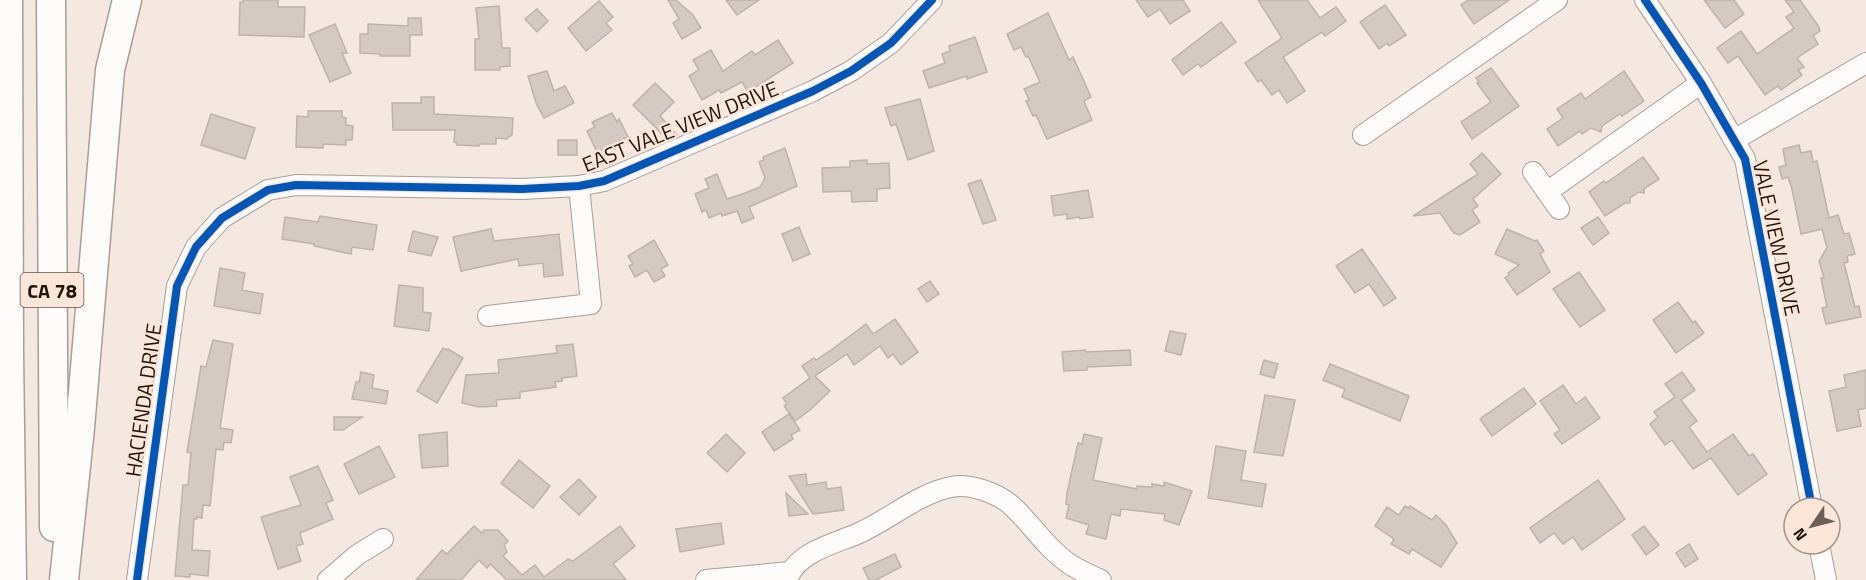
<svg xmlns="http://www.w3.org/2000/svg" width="1866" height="580" viewBox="0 0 1866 580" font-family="'Titillium Web',sans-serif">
<rect width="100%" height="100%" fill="#f4e8e1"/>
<g fill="#d4c9c3" stroke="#beb3ac" stroke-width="1.5">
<polygon points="243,0 278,0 278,7 305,7 304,37 239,35 240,2 243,2"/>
<polygon points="668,0 676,0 693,15 701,28 682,39 673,23 679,19"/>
<polygon points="726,0 759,0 737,15"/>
<polygon points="1136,0 1183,0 1190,11 1170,24 1160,9 1148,17"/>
<polygon points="1258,0 1307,0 1320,18 1336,7 1346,21 1325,36 1322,32 1283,57 1305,91 1287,103 1279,90 1272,95 1261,80 1258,82 1245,63 1282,38"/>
<polygon points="1468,0 1509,0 1474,24 1461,5"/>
<polygon points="1704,0 1734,0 1744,14 1725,28"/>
<polygon points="1785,0 1800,0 1819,27 1820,31 1813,36 1818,44 1797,58 1804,67 1798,70 1802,75 1781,90 1778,86 1765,95 1738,56 1728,63 1717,48 1741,31 1757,54 1794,28 1786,17 1794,12"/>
<polygon points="599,1 613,17 606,23 612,30 586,51 568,28"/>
<polygon points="1385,5 1406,35 1389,46 1387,43 1379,49 1360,22"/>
<polygon points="499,6 502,48 510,48 510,66 500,67 500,70 475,70 475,39 479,39 476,8"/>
<polygon points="537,9 548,21 537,32 525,19"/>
<polygon points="1048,13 1069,60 1073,57 1091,97 1084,101 1092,120 1047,139 1036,115 1033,116 1026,101 1029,100 1024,89 1040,82 1028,56 1026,57 1021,47 1014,50 1007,34"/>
<polygon points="408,18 421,18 422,35 410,35 410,56 380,56 380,54 360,53 360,34 368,34 368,24 408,26"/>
<polygon points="1221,22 1236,42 1201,67 1198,64 1183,75 1172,60"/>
<polygon points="335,24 347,53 342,53 351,73 330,82 309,35"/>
<polygon points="975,37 987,72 967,79 967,76 929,88 923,71 945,63 942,54 950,51 949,46"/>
<polygon points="778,40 793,63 748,92 742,82 721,93 719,90 702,100 689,76 699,70 693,60 711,50 723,71 752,51 755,55"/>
<polygon points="1491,68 1519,106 1472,139 1461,122 1491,102 1477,83 1479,82 1476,78"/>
<polygon points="547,71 554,91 565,86 574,103 544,118 536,103 528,76"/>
<polygon points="1624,71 1644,101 1622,116 1620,114 1602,126 1601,132 1591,128 1582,134 1580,131 1558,146 1547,129 1563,118 1557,109 1581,93 1585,99"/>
<polygon points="655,83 674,102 660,116 677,135 668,140 633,105"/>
<polygon points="421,97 434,97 434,114 513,118 512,135 506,139 496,138 496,144 479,144 479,146 457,145 457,143 454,142 455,130 393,130 392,103 421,103"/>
<polygon points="920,99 934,151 908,160 896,124 891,126 885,108"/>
<polygon points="308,111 342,111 342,117 346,118 346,125 353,126 352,140 346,140 346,145 323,144 323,148 296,147 297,116 308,117"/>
<polygon points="612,113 617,122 619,119 628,137 617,142 617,144 597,152 587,131 595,127 592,122"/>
<polygon points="211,114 255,128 245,159 201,145"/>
<rect x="558" y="140" width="19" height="15"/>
<polygon points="1799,145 1801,153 1811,151 1813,162 1817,161 1829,218 1838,215 1844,234 1849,233 1855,254 1847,256 1848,262 1844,263 1855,307 1859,306 1861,317 1826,324 1822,308 1827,307 1821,278 1824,278 1819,261 1827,248 1822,229 1801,234 1792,189 1788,177 1782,179 1779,167 1786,165 1783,149"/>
<polygon points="785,148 797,186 749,207 754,218 742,223 737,211 722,216 721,213 709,218 706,210 702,212 695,194 709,188 705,179 717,174 727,199 745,193 760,187 765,178 759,162 764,160 763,157"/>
<polygon points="1482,153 1501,174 1473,199 1478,206 1472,210 1480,222 1460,235 1454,233 1440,213 1413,216 1478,174 1470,164"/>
<polygon points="1643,157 1659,179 1644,189 1644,193 1639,192 1630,198 1630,203 1625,203 1605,216 1589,192 1604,181 1606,183"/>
<polygon points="867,160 867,164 889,163 890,188 877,189 877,201 852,202 851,191 823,192 822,168 850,167 850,161"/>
<polygon points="981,180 996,220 983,224 968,184"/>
<polygon points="1088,190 1093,217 1080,219 1079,217 1067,219 1067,214 1054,216 1051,196"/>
<polygon points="320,216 377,225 373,250 352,247 351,254 314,246 314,244 282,239 285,217 318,222"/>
<polygon points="1598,217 1609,233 1593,245 1581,228"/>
<polygon points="799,227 810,254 793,261 782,234"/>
<polygon points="491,229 494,241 559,234 563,275 544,277 543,263 519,266 518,259 461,271 453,237"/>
<polygon points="1507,229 1535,241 1537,240 1544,251 1540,254 1550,272 1517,295 1505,278 1509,275 1508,273 1519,265 1495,254"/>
<polygon points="413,231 438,237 431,256 408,251"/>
<polygon points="654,240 668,265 661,269 665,276 654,282 647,270 635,277 629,266 633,264 628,256"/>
<polygon points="1362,249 1396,298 1384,306 1369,284 1355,293 1336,266"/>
<polygon points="220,268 245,273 242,290 263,294 260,314 214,306"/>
<polygon points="1579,272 1605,310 1580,327 1553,289"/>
<polygon points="930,281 939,294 927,302 918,289"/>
<polygon points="399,285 423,288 423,312 431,313 429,331 394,326"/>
<polygon points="1678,302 1693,323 1695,321 1704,333 1676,353 1653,320"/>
<polygon points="895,319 918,352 901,365 893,354 888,358 880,346 854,365 847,354 815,376 830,391 810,410 795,421 784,406 787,404 783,398 810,378 802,366 814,358 816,360 831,350 866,324 873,334"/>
<polygon points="1170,331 1186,334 1181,355 1165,351"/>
<polygon points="213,340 233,344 220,428 233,430 231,443 224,442 223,450 216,449 210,506 203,505 202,518 197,517 197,519 194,519 192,550 210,551 208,576 190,574 190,577 175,576 183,485 188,485 191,453 187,452 197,391 201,366 206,367"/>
<polygon points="573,344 577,376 562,378 562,381 555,382 556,387 520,392 520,398 496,400 497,406 479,407 462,403 466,375 499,373 498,360 557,353 556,346"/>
<polygon points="443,348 447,350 448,349 463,358 437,403 417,391"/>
<polygon points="1085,350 1086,352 1130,350 1131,365 1087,367 1087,370 1064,371 1062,352"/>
<polygon points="1264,360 1278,364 1274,378 1260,374"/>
<polygon points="1330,364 1409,396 1400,421 1342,397 1345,389 1323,380"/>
<polygon points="1866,370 1866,408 1858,410 1861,426 1837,431 1829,391 1846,387 1844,375"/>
<polygon points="361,372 374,375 372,388 388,391 386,404 352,399 356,382 359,382"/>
<polygon points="1682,372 1695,390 1681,400 1697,421 1689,427 1707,452 1733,434 1749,456 1753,454 1767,474 1738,495 1711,458 1693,469 1672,440 1665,445 1650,424 1658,417 1654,412 1675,397 1665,384"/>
<polygon points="1563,385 1576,404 1585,397 1600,418 1562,444 1554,434 1560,430 1540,401"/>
<polygon points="1524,388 1536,404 1492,436 1480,419"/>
<polygon points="1265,395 1295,400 1283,456 1254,452"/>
<polygon points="789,414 800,430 791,435 793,439 774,451 762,432"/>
<polygon points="334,417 362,417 343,430 334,430"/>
<polygon points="447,432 448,466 422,468 419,435"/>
<polygon points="726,434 745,453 727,472 707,453"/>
<polygon points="1084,434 1102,438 1093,480 1137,489 1137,486 1152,487 1152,484 1164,486 1164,482 1192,491 1179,525 1164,520 1165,514 1121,509 1120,516 1111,514 1106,539 1086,534 1089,525 1066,518 1069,505 1066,504 1067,493 1078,443 1082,444"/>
<polygon points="379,446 395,477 359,494 344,464"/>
<polygon points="1216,446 1246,451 1241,480 1266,484 1262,507 1208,498"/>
<polygon points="519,460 550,486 533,508 501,483"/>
<polygon points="318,466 333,500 326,503 333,519 300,533 303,544 296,546 301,561 278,569 261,517 301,505 290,477"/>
<polygon points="806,474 807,485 826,482 827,489 841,487 844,510 813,514 789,476"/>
<polygon points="579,479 596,497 579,515 560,497"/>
<polygon points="1598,480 1625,519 1582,550 1573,537 1563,544 1554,533 1540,543 1530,528"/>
<polygon points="786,493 808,514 789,516"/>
<polygon points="1405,506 1409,508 1410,506 1432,520 1436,515 1446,525 1457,543 1441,567 1412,549 1409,554 1391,544 1394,539 1375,526 1387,507 1399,515"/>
<polygon points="721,523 724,544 680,552 676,529"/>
<polygon points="474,526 482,533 484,530 498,530 508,541 504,545 507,552 503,556 522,575 535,565 544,577 568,559 573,561 620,526 635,546 613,564 626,580 507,580 490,564 487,568 479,560 461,580 416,580 442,550 447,554"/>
<polygon points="1644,526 1659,545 1646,555 1632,535"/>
<polygon points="1689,544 1698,559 1685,567 1676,553"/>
<polygon points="895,554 901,567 876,580 869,580 863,568"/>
</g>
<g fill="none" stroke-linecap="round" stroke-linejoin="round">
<defs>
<g id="minor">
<polyline points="1645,0 1701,83 1745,159 1812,508"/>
<polyline points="1363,135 1557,0"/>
<polyline points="1734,140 1866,63"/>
<polyline points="1533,172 1559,209"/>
<polyline points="1547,192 1701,83"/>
<polyline points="488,316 591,304 579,186"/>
<polyline points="1819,544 1826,580"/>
<polyline points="137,580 177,286 196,247 222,218 268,190 296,185 522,189 579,186 604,181 813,91 851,71 891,43 932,0"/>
<polyline points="328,580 357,555 383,539"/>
<polyline points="706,580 790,572"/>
<path d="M787,580c10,-28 46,-36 70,-46 32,-14 60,-40 94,-47 18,-4 46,6 60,18 20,18 34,42 57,58 10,7 22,12 33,17"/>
</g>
<g id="highway">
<polyline points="8,0 9,351 12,580"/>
<polyline points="51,0 54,527"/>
<polyline points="64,580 80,428 110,70 127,0"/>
</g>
</defs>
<use href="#minor" stroke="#a99e97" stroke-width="22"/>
<use href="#highway" stroke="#a99e97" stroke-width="31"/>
<use href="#minor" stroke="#fdfcfa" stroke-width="20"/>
<use href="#highway" stroke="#fdfcfa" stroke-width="28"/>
<defs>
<g id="cycleway">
<polyline points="1645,0 1701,83 1745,159 1812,508"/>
<polyline points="137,580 177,286 196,247 222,218 268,190 296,185 522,189 579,186 604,181 813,91 851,71 891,43 932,0"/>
</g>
</defs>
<use href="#cycleway" stroke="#fce6d9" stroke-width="11"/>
<use href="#cycleway" stroke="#0057b8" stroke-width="8"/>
</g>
<g text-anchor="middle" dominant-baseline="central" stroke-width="5" stroke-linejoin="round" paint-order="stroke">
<rect fill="#fce6d9" stroke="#63544b" stroke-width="1.5" x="20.5" y="273" width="63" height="34" rx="4.5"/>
<g font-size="20" font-weight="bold" fill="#21150e">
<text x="52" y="290">CA 78</text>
</g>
<g font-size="21" fill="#21150e" stroke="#fce6d9">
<text transform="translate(680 126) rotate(-22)">EAST VALE VIEW DRIVE</text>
<text transform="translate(1777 238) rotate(78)">VALE VIEW DRIVE</text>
<text transform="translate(143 400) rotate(-82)">HACIENDA DRIVE</text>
</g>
</g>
<g transform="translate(1812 526) rotate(235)"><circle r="28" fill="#fce6d9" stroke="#a49288" stroke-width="1.5"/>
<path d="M0-4.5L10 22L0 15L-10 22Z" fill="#6b5f58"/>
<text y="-9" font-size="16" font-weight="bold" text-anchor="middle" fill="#21150e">N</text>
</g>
</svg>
